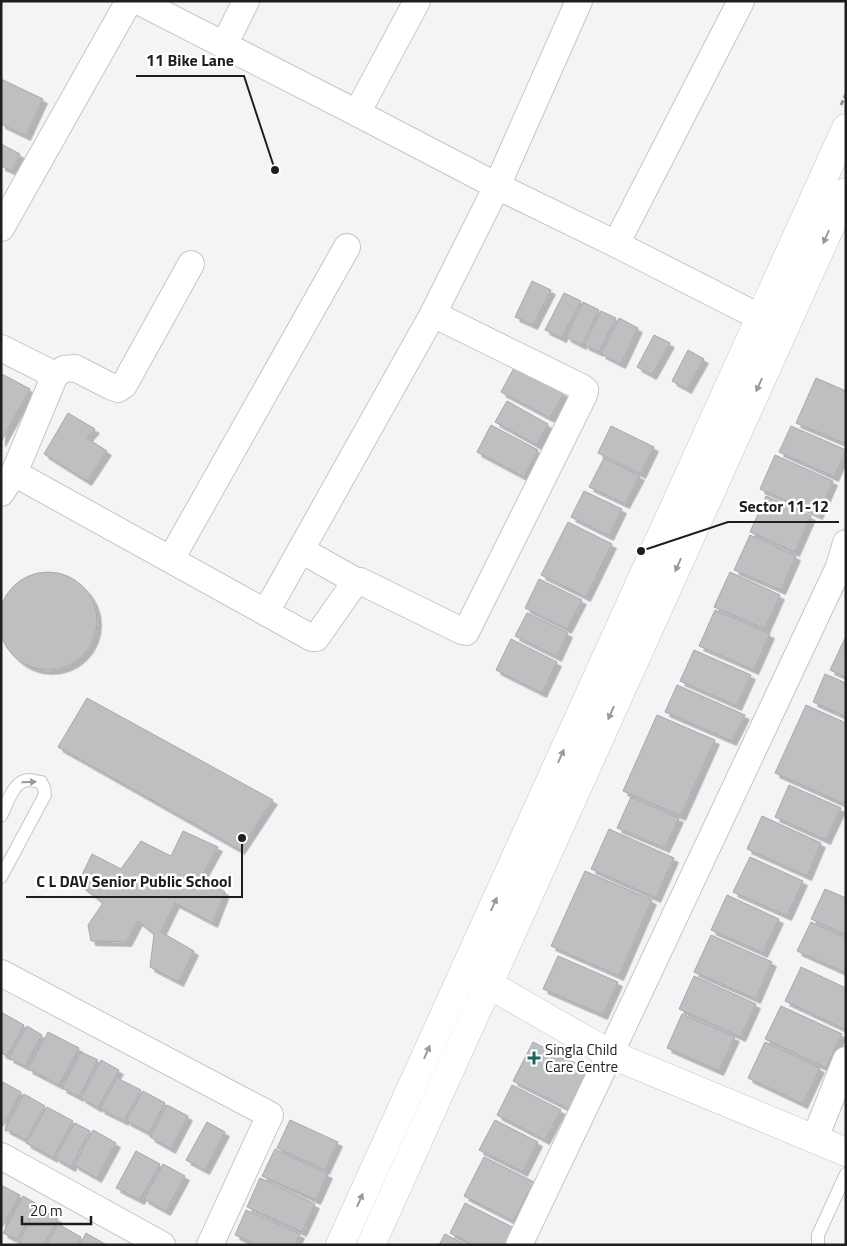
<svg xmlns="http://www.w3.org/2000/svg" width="847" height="1246" viewBox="0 0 847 1246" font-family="'Titillium Web',sans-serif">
<defs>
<filter id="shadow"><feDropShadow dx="4.5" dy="4.5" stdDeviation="0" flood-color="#0004"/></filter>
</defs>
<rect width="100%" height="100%" fill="#f5f3f6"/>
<g fill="#bfbfc2" stroke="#a8a8ac" filter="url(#shadow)">
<polygon points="1,79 43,99 26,136 1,124"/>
<polygon points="1,144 20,154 12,171 1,166"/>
<polygon points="532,281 551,290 533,325 515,317"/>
<polygon points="564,293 581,301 562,338 545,330"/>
<polygon points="583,302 599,310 582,345 566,337"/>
<polygon points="601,311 616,318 599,352 584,345"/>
<polygon points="619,318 638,328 621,364 601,354"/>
<polygon points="654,335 670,343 652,375 637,367"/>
<polygon points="688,350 704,359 687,389 672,381"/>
<polygon points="515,366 564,393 550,418 501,392"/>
<polygon points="2,374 30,389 1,442 1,375"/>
<polygon points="816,378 846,391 846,444 796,423"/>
<polygon points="507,401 548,424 537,445 495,422"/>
<polygon points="68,413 95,429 87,438 107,451 87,481 44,454"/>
<polygon points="491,425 538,450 524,477 477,452"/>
<polygon points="611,426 654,447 641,474 598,453"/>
<polygon points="791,426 846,450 834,477 779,452"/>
<polygon points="775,455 833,481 818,515 760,489"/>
<polygon points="604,458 640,476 625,504 589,487"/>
<polygon points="584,491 622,509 609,536 571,517"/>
<polygon points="766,496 811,516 795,552 750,532"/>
<polygon points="568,522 612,544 586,597 541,575"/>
<polygon points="750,535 796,556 781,590 734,570"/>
<polygon points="730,572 780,595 765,629 714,607"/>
<circle cx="48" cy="621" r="49"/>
<polygon points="539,579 582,600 567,629 525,608"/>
<polygon points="715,610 770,634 754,670 699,646"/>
<polygon points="527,613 568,633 557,657 515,636"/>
<polygon points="846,636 846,677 830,670"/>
<polygon points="511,639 557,662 542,693 496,670"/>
<polygon points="694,650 751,675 737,706 680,681"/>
<polygon points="825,674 846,683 846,717 813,702"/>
<polygon points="677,685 745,715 732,741 665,712"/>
<polygon points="87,698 273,800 240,850 58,747"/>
<polygon points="806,705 846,723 846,799 844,804 775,773"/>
<polygon points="657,715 715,740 681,816 623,791"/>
<polygon points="789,785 841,808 826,840 775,817"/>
<polygon points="631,797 679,818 665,848 617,828"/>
<polygon points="762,816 821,843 807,876 747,849"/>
<polygon points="609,829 674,858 656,898 591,869"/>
<polygon points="183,831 218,847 202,876 225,892 213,923 175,903 161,932 194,951 179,982 150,967 154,934 138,921 127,942 91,941 88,925 103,903 78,883 92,854 121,869 141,841 171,856"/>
<polygon points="750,857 803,881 787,916 733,892"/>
<polygon points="585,871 652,900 619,976 551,946"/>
<polygon points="825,889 846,898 846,935 811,919"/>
<polygon points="727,895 779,919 763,953 711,930"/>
<polygon points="811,922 846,938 846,973 797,951"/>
<polygon points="711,935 772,962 756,999 694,972"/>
<polygon points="558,956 618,982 603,1015 543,989"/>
<polygon points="801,967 846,988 846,1025 844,1029 785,1001"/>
<polygon points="694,976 756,1004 741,1037 679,1009"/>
<polygon points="781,1006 842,1034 826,1068 765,1039"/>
<polygon points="1,1012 24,1025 7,1056 1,1053"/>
<polygon points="682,1014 735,1037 719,1071 667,1048"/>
<polygon points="27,1026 42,1035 25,1066 9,1058"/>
<polygon points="48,1032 79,1048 59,1085 28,1069"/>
<polygon points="533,1042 593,1072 573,1111 513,1081"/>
<polygon points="765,1042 820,1068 803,1104 748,1078"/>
<polygon points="81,1052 98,1060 79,1097 62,1088"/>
<polygon points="101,1060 119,1070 98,1108 81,1098"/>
<polygon points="117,1078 141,1090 124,1121 100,1109"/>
<polygon points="1,1081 21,1092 2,1127 1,1127"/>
<polygon points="512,1085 561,1110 545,1140 497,1115"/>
<polygon points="143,1091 165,1103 149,1133 126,1121"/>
<polygon points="24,1094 45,1106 26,1140 5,1129"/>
<polygon points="167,1105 188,1116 171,1149 150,1137"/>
<polygon points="47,1107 73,1121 53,1158 26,1143"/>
<polygon points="290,1120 338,1142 325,1170 277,1148"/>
<polygon points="495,1120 538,1142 523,1172 479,1150"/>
<polygon points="207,1122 225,1132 205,1170 186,1160"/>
<polygon points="75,1123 90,1131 71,1167 55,1158"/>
<polygon points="93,1130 116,1143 97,1178 74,1165"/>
<polygon points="275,1149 328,1174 316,1200 262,1176"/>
<polygon points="136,1151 160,1164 140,1200 116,1188"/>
<polygon points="484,1157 534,1182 513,1221 464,1196"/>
<polygon points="163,1164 185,1176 166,1211 144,1199"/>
<polygon points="260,1178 315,1204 302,1232 247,1207"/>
<polygon points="1,1185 20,1195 1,1229"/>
<polygon points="23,1196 37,1204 17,1240 3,1233"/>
<polygon points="465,1203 520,1231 513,1245 473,1245 450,1233"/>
<polygon points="37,1207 58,1219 44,1245 25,1245 19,1241"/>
<polygon points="246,1210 300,1234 295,1245 257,1245 235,1235"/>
<polygon points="58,1224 81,1237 77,1245 46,1245"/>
<polygon points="86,1233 105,1244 104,1245 80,1245"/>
<polygon points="445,1234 466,1245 439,1245"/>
</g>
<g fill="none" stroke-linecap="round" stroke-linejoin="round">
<defs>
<g id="service">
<path d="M1,816c6,-11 12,-36 28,-36 4,0 8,2 12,2l3,6 1,7 -44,82"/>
<polyline points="818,1245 818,1235 846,1174"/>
</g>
<g id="minor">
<polyline points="138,1 357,113 497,186 616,244 779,327"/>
<polyline points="224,45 246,1"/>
<polyline points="357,113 417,1"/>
<polyline points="1,228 129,1"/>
<polyline points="616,244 741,1"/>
<polyline points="1,348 55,375"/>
<polyline points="14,473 312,638 316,638 356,581 360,581 462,631 466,632 584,395 585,390 581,387 433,314 497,186 579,1"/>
<polyline points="1,493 14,473 55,375 64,369 75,368 110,386 118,389 124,385 191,264"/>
<polyline points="301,550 356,581"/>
<polyline points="171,559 347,247"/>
<polyline points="266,612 433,314"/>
<polyline points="1,973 270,1115 210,1245"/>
<polyline points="815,1138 846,1060"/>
<polyline points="1,1156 162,1245"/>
<polyline points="519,1245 610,1054 839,567 846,543"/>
</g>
<g id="tertiary">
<polyline points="472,976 488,984 610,1054 846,1152"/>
<polyline points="340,1245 846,128"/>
<polyline points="371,1245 846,192"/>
</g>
</defs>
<use href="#service" stroke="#c7c5c8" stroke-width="14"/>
<use href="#minor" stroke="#c7c5c8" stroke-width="28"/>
<use href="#tertiary" stroke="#c7c5c8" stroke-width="29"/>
<polyline stroke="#939194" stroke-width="3" stroke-dasharray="5 2.5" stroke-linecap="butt" points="841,105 846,94"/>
<use href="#service" stroke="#fff" stroke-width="12"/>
<use href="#minor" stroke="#fff" stroke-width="26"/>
<use href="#tertiary" stroke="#fff" stroke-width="28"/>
</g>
<defs><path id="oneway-solid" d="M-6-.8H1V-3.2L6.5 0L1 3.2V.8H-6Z" transform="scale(1.25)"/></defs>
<g fill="#9a9a9a">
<use href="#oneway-solid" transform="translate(826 237) rotate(114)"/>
<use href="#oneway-solid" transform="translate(759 385) rotate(114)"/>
<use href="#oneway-solid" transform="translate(678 565) rotate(114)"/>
<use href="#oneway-solid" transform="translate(611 713) rotate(114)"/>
<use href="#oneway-solid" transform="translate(561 756) rotate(-66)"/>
<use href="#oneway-solid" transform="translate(29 782) rotate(-1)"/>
<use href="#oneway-solid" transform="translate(494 904) rotate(-66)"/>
<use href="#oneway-solid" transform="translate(427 1052) rotate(-66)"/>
<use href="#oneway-solid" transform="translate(360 1200) rotate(-66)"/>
</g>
<path fill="#1d665c" stroke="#fff" stroke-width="2" d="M531.5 1050.5h5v5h5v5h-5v5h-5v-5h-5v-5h5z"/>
<g text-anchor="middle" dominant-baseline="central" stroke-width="5" stroke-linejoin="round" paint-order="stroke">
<g font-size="15" fill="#1f1e1f" stroke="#fff" text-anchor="start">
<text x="545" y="1049">Singla Child<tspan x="545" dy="17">Care Centre</tspan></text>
</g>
</g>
<path fill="none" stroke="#1f1e1f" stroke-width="2" d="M275 170L244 76H136M641 551L728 522H839M242 838L242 897H26"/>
<g fill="#1f1e1f" stroke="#fff" stroke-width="2">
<circle cx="275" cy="170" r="5"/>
<circle cx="641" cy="551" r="5"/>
<circle cx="242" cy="838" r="5"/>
</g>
<g font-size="16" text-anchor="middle" font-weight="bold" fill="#1f1e1f" stroke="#fff" stroke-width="5" stroke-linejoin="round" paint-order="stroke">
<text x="190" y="66">11 Bike Lane</text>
<text x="784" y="512">Sector 11-12</text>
<text x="134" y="887">C L DAV Senior Public School</text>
</g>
<rect width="847" height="1246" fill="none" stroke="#1f1e1f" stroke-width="5"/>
<path d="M22 1216v8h69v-8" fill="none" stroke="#1f1e1f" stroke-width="2.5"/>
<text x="30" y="1216" font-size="15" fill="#1f1e1f" stroke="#ffffff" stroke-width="4" paint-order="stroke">20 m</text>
</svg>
